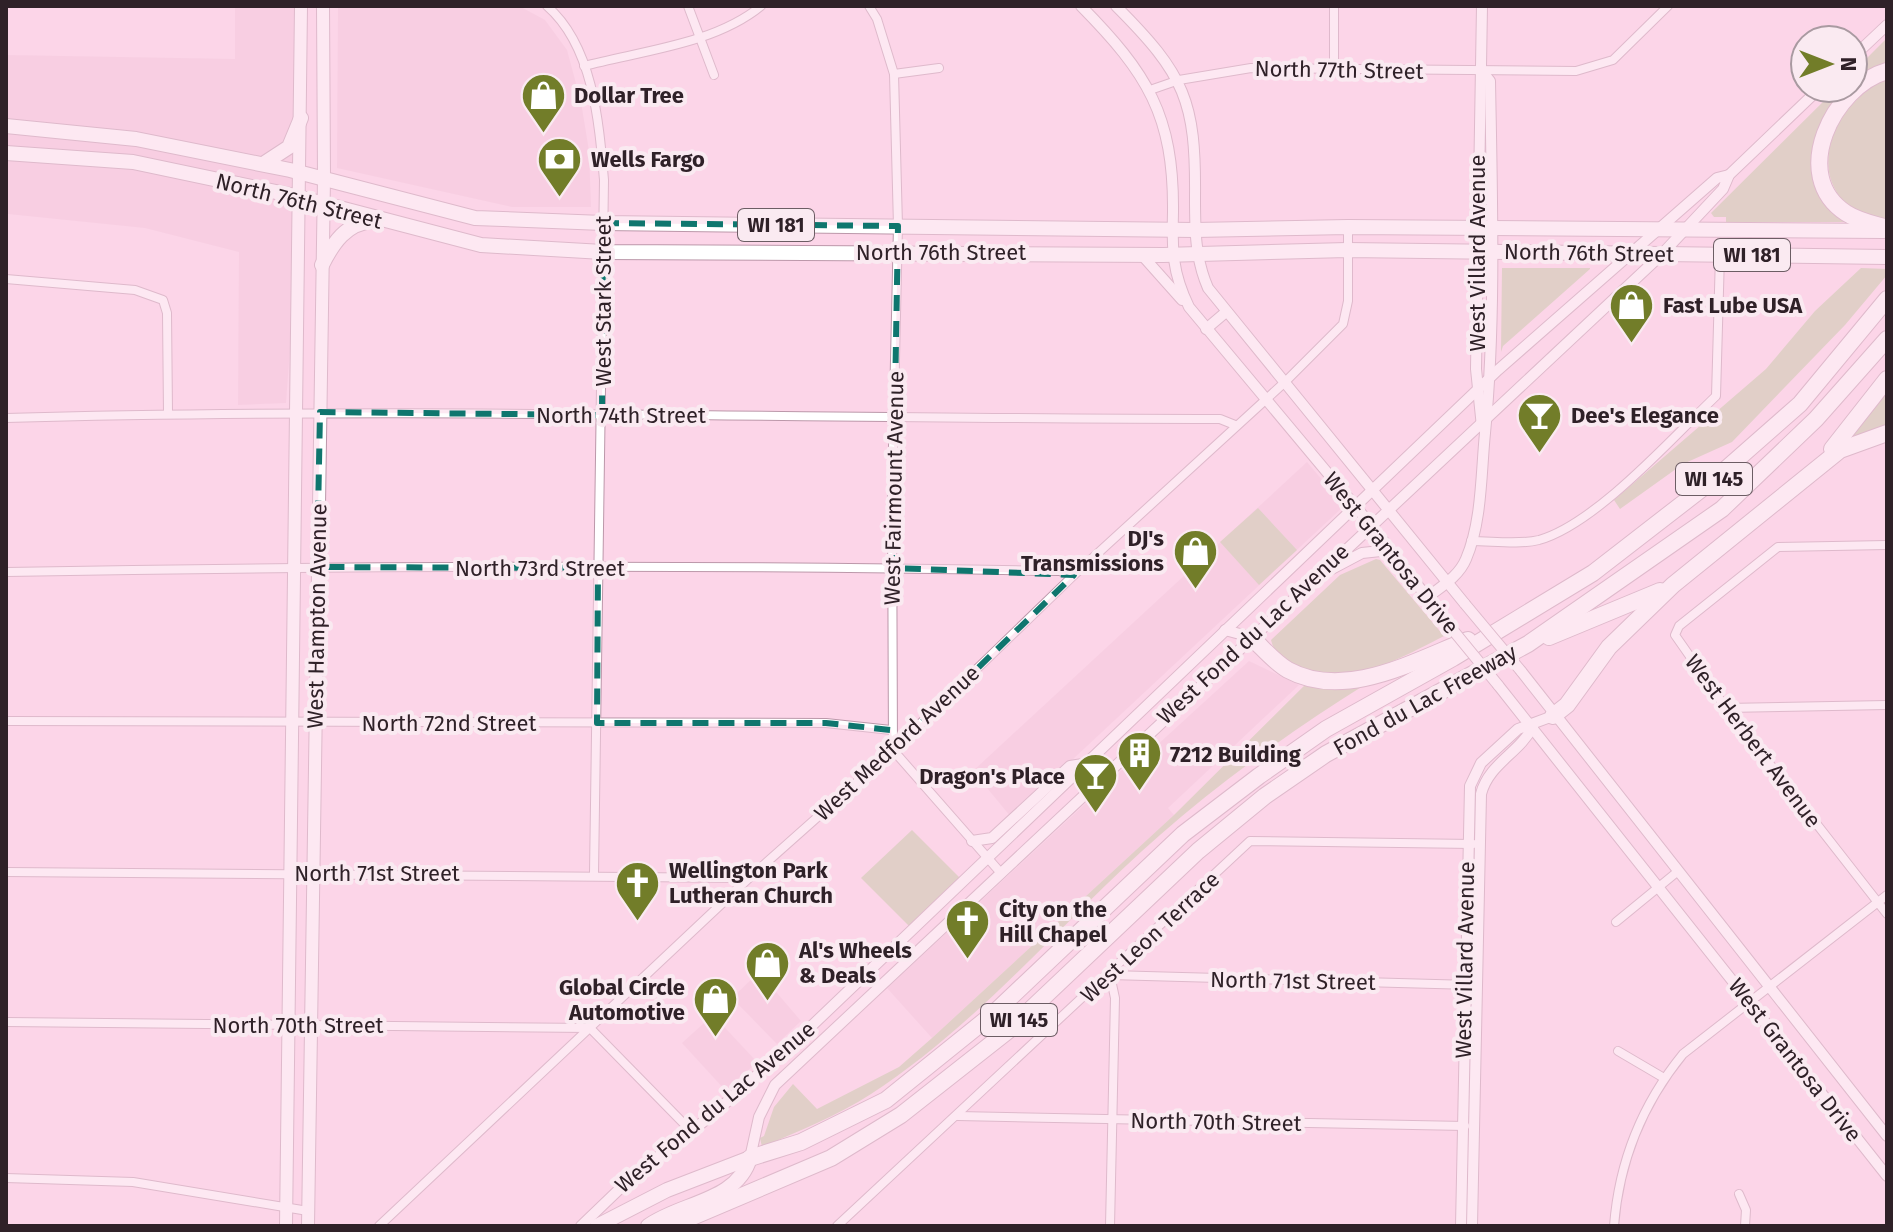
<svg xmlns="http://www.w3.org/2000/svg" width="1893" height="1232" viewBox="0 0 1893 1232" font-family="'Fira Sans',sans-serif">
<rect width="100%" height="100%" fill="#fcd5e8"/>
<g fill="#f3c6dc">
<polygon points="235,6 301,6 301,198 286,403 238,405 239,252 145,228 8,214 6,55 235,59"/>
<polygon points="338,6 519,6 545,20 567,50 581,102 589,151 591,207 512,207 337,168"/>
<polygon points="1307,462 1344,506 1011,817 973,771"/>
<polygon points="1249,661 1299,685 1168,808 1174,815 932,1038 887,988 1127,765 1131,769"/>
<polygon points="759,972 801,1021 777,1044 732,998"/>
<polygon points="713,1015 757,1062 726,1091 682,1043"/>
</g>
<g fill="#c1c8a2">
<polygon points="1887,38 1887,68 1858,85 1817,162 1848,222 1726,222 1726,217 1714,217 1711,213 1837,88 1853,88 1853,72"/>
<path d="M1887,78v145c-89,-19 -67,-112 0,-145z"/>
<polygon points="1502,268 1590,268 1590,269 1503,346 1501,352"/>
<polygon points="1861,268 1887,269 1887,275 1845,325 1732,442 1683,464 1620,509 1614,500 1766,369 1815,311"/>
<polygon points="1887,383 1887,428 1849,437"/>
<polygon points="1258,508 1297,550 1259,585 1220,542"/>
<path d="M1376,559l4,1 64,76c-42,21 -108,61 -154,28 -10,-7 -16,-12 -19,-24l69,-65z"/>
<path d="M1308,682l58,2c-72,45 -142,95 -206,151 -97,85 -180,188 -289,259 -34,22 -72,37 -109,53l-2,-9 4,-2 10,-29 19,-23 24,25 82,-42 33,-29 242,-223z"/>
<polygon points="912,830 961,879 909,926 861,878"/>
</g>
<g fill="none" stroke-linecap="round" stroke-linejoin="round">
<defs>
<g id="minor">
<path d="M547,6c46,40 52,116 57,174l-10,694"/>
<polyline points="688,6 714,75"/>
<polyline points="869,6 877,19 894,74 898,226 892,494 893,750 1000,872"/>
<polyline points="1334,6 1334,70"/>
<path d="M584,66c57,-15 131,-22 177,-60"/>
<polyline points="894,74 939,68"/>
<polyline points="1150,90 1179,80 1251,68 1576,71 1613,60 1668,6"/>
<polyline points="6,279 135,290 163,300 167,313 168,413"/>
<path d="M6,418c404,-11 809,1 1214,1l15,6"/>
<path d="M1471,541c22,0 47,4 68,-1 57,-16 134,-103 177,-144l4,-141"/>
<polyline points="1887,545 1778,547 1679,626 1675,635 1726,708 1887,914"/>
<path d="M6,572c351,-6 702,-8 1053,-1l15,4"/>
<polyline points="1726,708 1887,705"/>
<polyline points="6,721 826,723 891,730"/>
<polyline points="6,872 749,878"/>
<polyline points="1616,922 1677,872"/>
<polyline points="6,1022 590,1028 692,1132"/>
<polyline points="1618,1051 1664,1078"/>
<polyline points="958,1116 1465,1126"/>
<polyline points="6,1178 133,1182 308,1211"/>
<polyline points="1739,1194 1746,1210 1745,1226"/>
<polyline points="379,1226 749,878 893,750 1074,575 1285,382 1343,324 1348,301 1348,227"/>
<polyline points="837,1226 1250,841 1473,844"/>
<polyline points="1110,1226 1115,998 1110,975 1472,985"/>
<path d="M1614,1226c5,-64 29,-123 69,-172l204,-159"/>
</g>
<g id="tertiary">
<path d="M1081,6c66,67 93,109 92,206 -1,38 -1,60 16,95l182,218 72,93"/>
<path d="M1116,6c69,69 80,95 79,191 0,33 0,61 13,91l257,316"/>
<polyline points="1853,57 1887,25"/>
<polyline points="1141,254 1182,300"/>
<polyline points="1206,329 1226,312"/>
<polyline points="1482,427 1476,369 1482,6"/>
<polyline points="1328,571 1362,553 1390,550"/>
<path d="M1428,597c14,-11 31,-21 38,-38 16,-37 15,-86 19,-126 11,-113 7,-238 5,-352l-8,-10"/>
<polyline points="1225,630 1251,637"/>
<polyline points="1521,671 1887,1136"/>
<polyline points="1498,685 1887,1176"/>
<polyline points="972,841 992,838 1070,766 1083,764"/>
<polyline points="750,1158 759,1117 775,1085 1662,254 1723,189 1729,175 1820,88"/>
<polyline points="581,1226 632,1177 712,1115 799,1038 1498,370 1717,178 1729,175"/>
<polyline points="1461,1226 1470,786 1481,763 1518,729 1553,716"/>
<path d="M1472,1226l9,-432c8,-31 39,-41 52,-68"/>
</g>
<g id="secondary">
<polyline points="286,1226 301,6"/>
<polyline points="308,1226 324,178 323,6"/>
</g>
<g id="primary">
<polyline points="6,126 136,139 290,170 475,218 603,223 1195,230 1348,227 1884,231"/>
<polyline points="6,153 133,162 290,195 481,245 603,252 1163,255 1347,250 1887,257"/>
<polyline points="263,164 289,147 301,118"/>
<path d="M322,265c11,-22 24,-42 51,-44"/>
<polyline points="597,1226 667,1190 750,1158"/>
<path d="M648,1226c33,-24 89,-24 102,-68"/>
</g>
<g id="motorway">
<path d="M1887,71c-54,15 -98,105 -41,142 12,8 28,11 41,15"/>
<polyline points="1832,449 1887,379"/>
<path d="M1251,637c12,11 23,25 37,33 57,31 126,-9 180,-30"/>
<polyline points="1549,637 1660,591"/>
<polyline points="1553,716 1567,705 1609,647 1673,585 1840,450 1887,433"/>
<polyline points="750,1158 801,1142 886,1100 994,1013 1183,834 1259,776 1326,729 1453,658 1593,573 1717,477 1800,404 1887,299"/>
<polyline points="671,1226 831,1158 901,1115 1009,1030 1198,851 1265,796 1326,754 1528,644 1722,509 1816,419 1887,339"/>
</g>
</defs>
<use href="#minor" stroke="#bc98aa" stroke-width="10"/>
<use href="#tertiary" stroke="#bc98aa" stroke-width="12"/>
<use href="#secondary" stroke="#bc98aa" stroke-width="14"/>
<use href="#primary" stroke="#bc98aa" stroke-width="16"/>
<use href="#motorway" stroke="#bc98aa" stroke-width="18"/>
<use href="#minor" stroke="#fff" stroke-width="8"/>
<use href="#tertiary" stroke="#fff" stroke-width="10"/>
<use href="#secondary" stroke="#fff" stroke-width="12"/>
<use href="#primary" stroke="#fff" stroke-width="14"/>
<use href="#motorway" stroke="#fff" stroke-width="16"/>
<defs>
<g id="tertiary-bridge">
<polyline points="1465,604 1521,671"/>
<polyline points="1443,618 1498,685"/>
</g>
</defs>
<use href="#tertiary-bridge" stroke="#bc98aa" stroke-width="12" stroke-linecap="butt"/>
<use href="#tertiary-bridge" stroke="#fff" stroke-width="10"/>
</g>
<path d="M0 0H1893V1232H0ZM603,223l295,3 -6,342 182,7 -181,175 -2,-20 -65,-7h-229l1,-155 -281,-1 3,-155 282,3z" fill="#fcd5e8" fill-opacity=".55" fill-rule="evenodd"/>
<path fill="none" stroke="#0f766e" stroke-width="6" stroke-dasharray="16 10" stroke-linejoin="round" d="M603,223l295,3 -6,342 182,7 -181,175 -2,-20 -65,-7h-229l1,-155 -281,-1 3,-155 282,3z"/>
<defs>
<symbol id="shop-pin" viewBox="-11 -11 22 30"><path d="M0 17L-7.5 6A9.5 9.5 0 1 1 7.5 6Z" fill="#727d29" stroke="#faeaf1"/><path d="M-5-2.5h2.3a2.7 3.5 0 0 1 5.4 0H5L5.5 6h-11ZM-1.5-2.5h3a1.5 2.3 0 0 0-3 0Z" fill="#fff"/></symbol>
<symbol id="bank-pin" viewBox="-11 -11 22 30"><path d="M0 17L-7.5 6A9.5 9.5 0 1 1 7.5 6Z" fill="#727d29" stroke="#faeaf1"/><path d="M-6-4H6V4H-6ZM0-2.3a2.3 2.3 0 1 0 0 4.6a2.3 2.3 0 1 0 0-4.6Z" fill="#fff"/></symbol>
<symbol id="bar-pin" viewBox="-11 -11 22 30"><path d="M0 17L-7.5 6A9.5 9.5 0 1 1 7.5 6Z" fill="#727d29" stroke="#faeaf1"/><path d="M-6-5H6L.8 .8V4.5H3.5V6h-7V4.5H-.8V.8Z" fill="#fff"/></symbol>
<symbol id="building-pin" viewBox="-11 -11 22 30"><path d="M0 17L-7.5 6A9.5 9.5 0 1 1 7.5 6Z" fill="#727d29" stroke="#faeaf1"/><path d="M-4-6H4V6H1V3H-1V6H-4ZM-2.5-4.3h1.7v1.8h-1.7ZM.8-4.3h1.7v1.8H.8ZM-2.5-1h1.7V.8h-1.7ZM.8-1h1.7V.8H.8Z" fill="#fff"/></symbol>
<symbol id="church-pin" viewBox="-11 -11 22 30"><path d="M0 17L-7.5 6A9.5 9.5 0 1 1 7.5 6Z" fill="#727d29" stroke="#faeaf1"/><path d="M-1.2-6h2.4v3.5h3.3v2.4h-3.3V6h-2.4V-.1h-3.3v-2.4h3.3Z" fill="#fff"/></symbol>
</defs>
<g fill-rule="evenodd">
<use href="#shop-pin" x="518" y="70" width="51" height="69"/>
<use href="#bank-pin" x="534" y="134" width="51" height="69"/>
<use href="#shop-pin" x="1606" y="280" width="51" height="69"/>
<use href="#bar-pin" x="1514" y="390" width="51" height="69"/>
<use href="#shop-pin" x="1170" y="526" width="51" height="69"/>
<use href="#building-pin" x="1114" y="728" width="51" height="69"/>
<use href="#bar-pin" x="1070" y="750" width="51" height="69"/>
<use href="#church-pin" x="612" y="858" width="51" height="69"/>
<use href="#church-pin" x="942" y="896" width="51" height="69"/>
<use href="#shop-pin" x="742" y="938" width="51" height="69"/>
<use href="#shop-pin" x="690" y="974" width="51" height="69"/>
</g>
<g text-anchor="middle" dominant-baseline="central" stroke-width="8" stroke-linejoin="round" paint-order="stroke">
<g fill="#faeaf1" stroke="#6c5d64" stroke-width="2">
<rect x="738" y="209" width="76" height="32" rx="6"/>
<rect x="1714" y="239" width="76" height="32" rx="6"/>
<rect x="1676" y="463" width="76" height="32" rx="6"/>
<rect x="981" y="1004" width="76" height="32" rx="6"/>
</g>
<g font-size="20" font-weight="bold" fill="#2f2128">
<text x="776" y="225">WI 181</text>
<text x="1752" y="255">WI 181</text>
<text x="1714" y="479">WI 145</text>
<text x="1019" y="1020">WI 145</text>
</g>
<g font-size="22" fill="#2f2128" stroke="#faeaf1">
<text transform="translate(1339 70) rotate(1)">North 77th Street</text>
<text transform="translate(299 201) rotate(14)">North 76th Street</text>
<text x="941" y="252">North 76th Street</text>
<text transform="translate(1477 253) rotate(-90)">West Villard Avenue</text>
<text transform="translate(1589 253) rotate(1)">North 76th Street</text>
<text transform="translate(603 301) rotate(-90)">West Stark Street</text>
<text x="621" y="415">North 74th Street</text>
<text transform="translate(894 488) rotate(-89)">West Fairmount Avenue</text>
<text transform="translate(1391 553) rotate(51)">West Grantosa Drive</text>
<text x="540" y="568">North 73rd Street</text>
<text transform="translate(317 616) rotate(-89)">West Hampton Avenue</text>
<text transform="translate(1253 634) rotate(-43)">West Fond du Lac Avenue</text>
<text transform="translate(1425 700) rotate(-29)">Fond du Lac Freeway</text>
<text x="449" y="723">North 72nd Street</text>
<text transform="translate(1753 741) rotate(53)">West Herbert Avenue</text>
<text transform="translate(897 743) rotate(-43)">West Medford Avenue</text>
<text x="377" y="873">North 71st Street</text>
<text transform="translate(1150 937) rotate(-43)">West Leon Terrace</text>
<text transform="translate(1465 960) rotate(-89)">West Villard Avenue</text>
<text transform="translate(1293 981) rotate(1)">North 71st Street</text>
<text x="298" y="1025">North 70th Street</text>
<text transform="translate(1795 1060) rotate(52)">West Grantosa Drive</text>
<text transform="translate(715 1107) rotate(-40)">West Fond du Lac Avenue</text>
<text transform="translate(1216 1122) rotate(1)">North 70th Street</text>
</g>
<g font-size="22" font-weight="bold" fill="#2f2128" stroke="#faeaf1" text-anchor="start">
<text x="574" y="95">Dollar Tree</text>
<text x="591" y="159">Wells Fargo</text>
<text x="1663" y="305">Fast Lube USA</text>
<text x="1571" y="415">Dee's Elegance</text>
<text x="1164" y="538" text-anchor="end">DJ's<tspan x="1164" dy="25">Transmissions</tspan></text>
<text x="1170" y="754">7212 Building</text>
<text x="1065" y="776" text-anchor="end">Dragon's Place</text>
<text x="669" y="870">Wellington Park<tspan x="669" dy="25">Lutheran Church</tspan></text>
<text x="999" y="909">City on the<tspan x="999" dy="25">Hill Chapel</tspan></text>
<text x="799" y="950">Al's Wheels<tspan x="799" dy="25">&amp; Deals</tspan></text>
<text x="685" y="987" text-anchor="end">Global Circle<tspan x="685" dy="25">Automotive</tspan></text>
</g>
</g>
<rect width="1893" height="1232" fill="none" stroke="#2f2128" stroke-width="16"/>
<g transform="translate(1829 64) rotate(90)"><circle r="38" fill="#faeaf1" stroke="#a99aa1" stroke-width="2"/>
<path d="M0-6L14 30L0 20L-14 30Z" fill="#727d29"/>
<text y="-12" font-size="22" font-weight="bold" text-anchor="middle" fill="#2f2128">N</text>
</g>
</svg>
